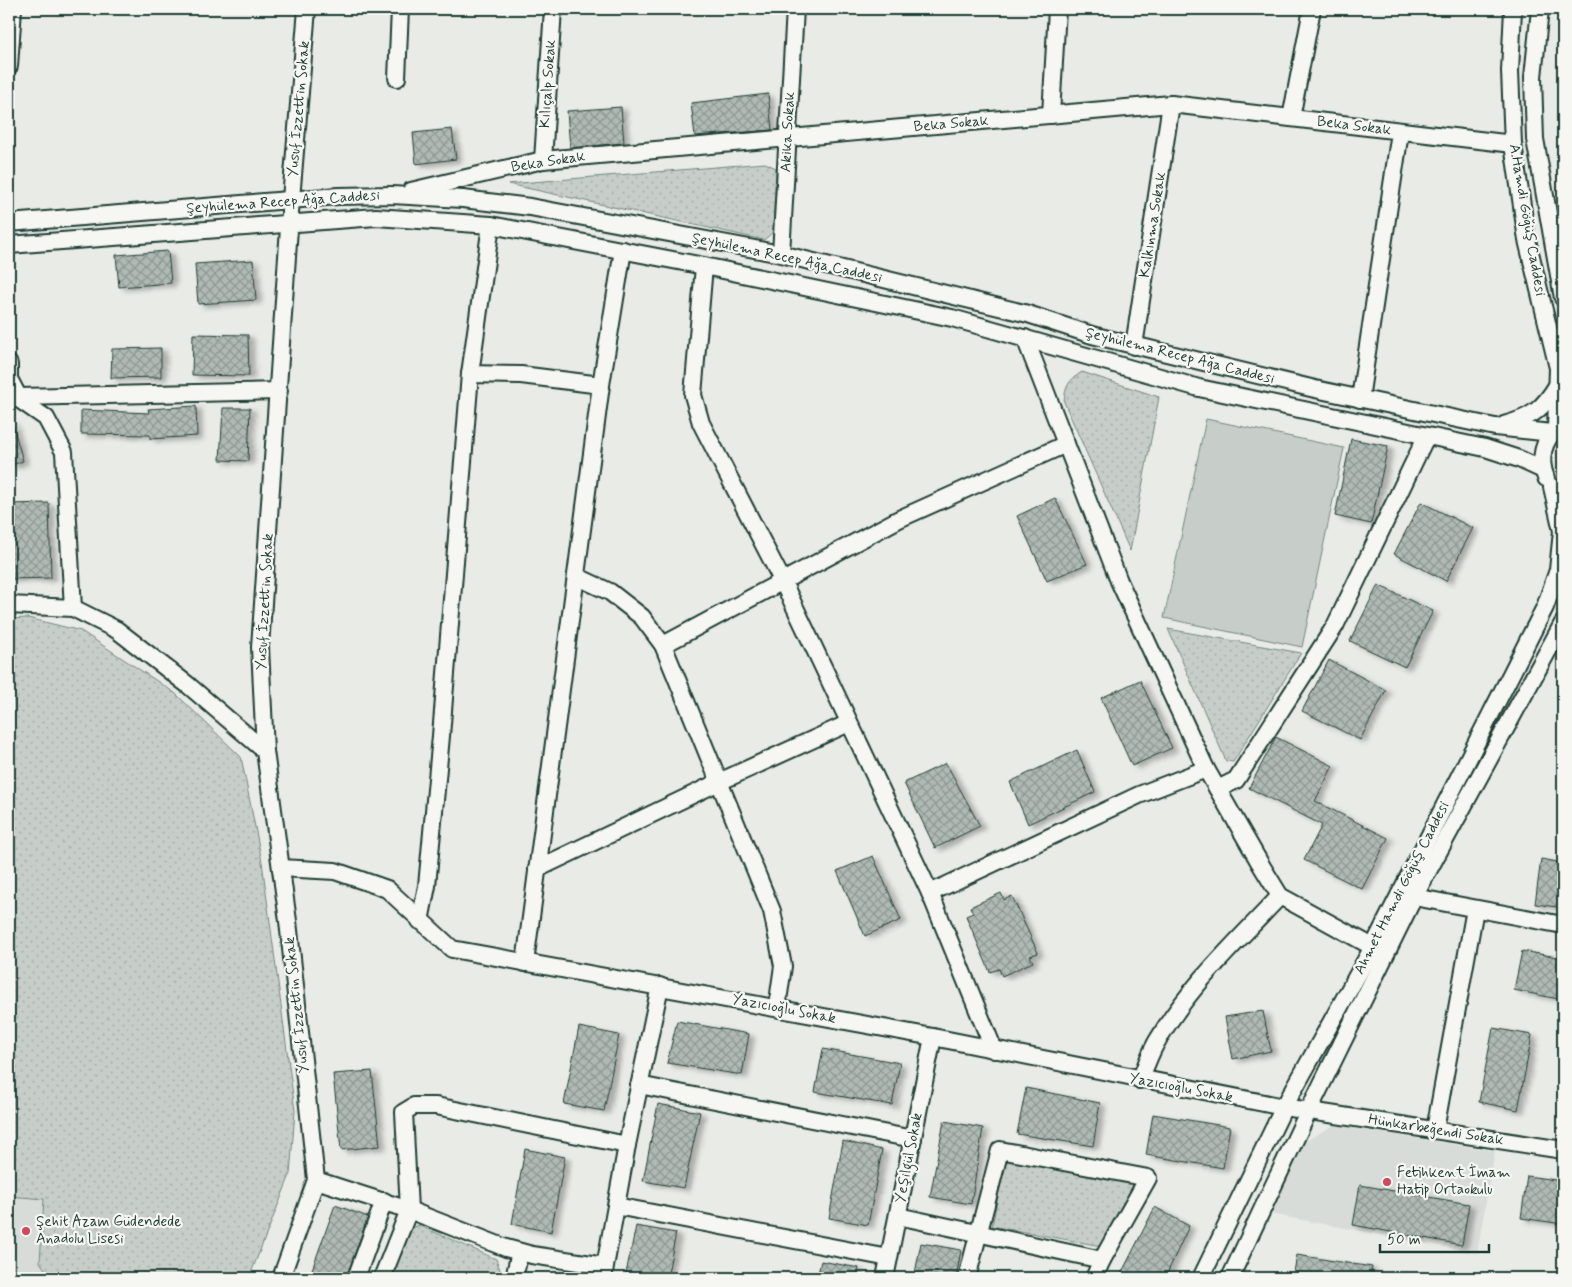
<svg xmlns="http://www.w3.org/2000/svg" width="1572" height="1287" viewBox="0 0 1572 1287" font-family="Mynerve,sans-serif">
<defs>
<pattern id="green-dots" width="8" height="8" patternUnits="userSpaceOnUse" patternTransform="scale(1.25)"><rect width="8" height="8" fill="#c7cec9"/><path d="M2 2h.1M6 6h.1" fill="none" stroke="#aab2ad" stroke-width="1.8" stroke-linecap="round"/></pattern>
<pattern id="building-cross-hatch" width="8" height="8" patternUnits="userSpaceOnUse" patternTransform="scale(1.25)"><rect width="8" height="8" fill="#b0bab5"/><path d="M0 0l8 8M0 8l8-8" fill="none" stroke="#8f9894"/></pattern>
<filter id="shadow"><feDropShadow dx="5.5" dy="3" stdDeviation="2.5" flood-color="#0004"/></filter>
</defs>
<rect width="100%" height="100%" fill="#e9ebe7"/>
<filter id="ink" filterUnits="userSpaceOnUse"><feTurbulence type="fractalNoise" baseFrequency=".02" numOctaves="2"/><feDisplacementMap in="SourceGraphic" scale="10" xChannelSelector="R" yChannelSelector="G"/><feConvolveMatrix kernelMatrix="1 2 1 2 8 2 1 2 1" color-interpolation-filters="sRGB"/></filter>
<g filter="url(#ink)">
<g fill="#d8dcd8">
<polygon points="1334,1125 1495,1151 1477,1253 1270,1214 1304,1142"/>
<polygon points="9,1196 45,1199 40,1262 51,1278 9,1278"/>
</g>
<g fill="url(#green-dots)" stroke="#73867e">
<polygon points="765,163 776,168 773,232 764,240 508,184"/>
<path d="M1082,372l77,25 -29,154 -66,-149c1,-16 5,-22 18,-30z"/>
<polygon points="28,618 81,631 175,693 241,757 262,862 295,1111 290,1175 249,1278 51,1278 40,1262 44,1199 9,1196 9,619"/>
<polygon points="1168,629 1301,653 1233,762 1226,761"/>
<polygon points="1006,1157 1134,1184 1101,1246 992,1226"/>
<polygon points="418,1225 496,1259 503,1278 391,1278 408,1231"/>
</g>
<polygon fill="#c7cec9" stroke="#73867e" points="1206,419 1344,448 1302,647 1164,618"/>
<g fill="url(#building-cross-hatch)" stroke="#1f3d34" filter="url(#shadow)">
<polygon points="768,94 772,130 695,136 691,103"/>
<polygon points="621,107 624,143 570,148 567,111"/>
<polygon points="452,129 456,159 416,164 413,133"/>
<polygon points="168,251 171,283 119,287 116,255"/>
<polygon points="253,260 256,300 198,304 195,264"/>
<polygon points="193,334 248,335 249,376 192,375"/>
<polygon points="161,348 161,377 111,378 112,349"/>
<polygon points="196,406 197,436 150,439 150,435 81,434 81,410 149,413 148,409"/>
<polygon points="223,408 250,408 248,461 220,460"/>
<polygon points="12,422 23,461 9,466 9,423"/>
<polygon points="1351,439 1388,446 1371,524 1335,516"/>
<polygon points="1055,498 1087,564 1047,581 1017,516"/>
<polygon points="1421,502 1473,528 1446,581 1394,554"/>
<polygon points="49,503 51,578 9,579 9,504"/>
<polygon points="1378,585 1433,611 1405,667 1350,641"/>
<polygon points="1329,660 1386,690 1360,740 1302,711"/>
<polygon points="1140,680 1172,748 1132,766 1101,698"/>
<polygon points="1276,737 1333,766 1315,801 1388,838 1362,889 1304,860 1322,825 1249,788"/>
<polygon points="1077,750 1095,792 1028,824 1010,782"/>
<polygon points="946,763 980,826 935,848 904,783"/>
<polygon points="873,856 901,920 865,936 837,871"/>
<polygon points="1541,859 1563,863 1557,907 1535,904"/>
<polygon points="1001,893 1004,900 1012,896 1038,953 1030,956 1033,962 1002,976 999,969 990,972 966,916 973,913 970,907"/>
<polygon points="1522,951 1563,958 1563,1000 1514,990"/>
<polygon points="1263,1011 1271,1051 1233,1059 1225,1017"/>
<polygon points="677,1021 749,1034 742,1075 667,1063"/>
<polygon points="579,1027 619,1035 604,1111 564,1104"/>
<polygon points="1493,1028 1532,1035 1518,1110 1479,1102"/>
<polygon points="823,1049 900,1063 892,1105 815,1092"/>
<polygon points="372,1071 380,1146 341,1150 333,1074"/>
<polygon points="1026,1088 1100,1103 1093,1146 1017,1134"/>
<polygon points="658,1104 700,1112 684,1188 643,1181"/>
<polygon points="1153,1114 1230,1127 1223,1168 1146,1155"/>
<polygon points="944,1121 983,1128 971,1204 930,1197"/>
<polygon points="843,1141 882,1150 868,1225 829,1218"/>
<polygon points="525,1149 565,1157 551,1232 512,1224"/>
<polygon points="1527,1176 1563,1181 1563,1224 1521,1218"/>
<polygon points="1360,1185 1469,1204 1462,1245 1353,1225"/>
<polygon points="335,1205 368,1217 346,1278 309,1278"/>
<polygon points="1155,1207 1189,1226 1165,1278 1119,1278"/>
<polygon points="636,1226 676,1233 667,1278 625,1278"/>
<polygon points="921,1243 961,1250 956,1278 914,1278"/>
<polygon points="1297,1255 1372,1267 1371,1278 1293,1278"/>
<polygon points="821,1261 859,1268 857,1278 817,1278"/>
</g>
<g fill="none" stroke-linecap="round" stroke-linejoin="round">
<defs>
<g id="minor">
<polyline points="1513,9 1510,71 1513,144 1527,240 1558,368 1556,429"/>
<polyline points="1540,9 1533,77 1535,139 1563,298"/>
<polyline points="9,66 13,9"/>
<polyline points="397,78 400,9"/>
<polyline points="1051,115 1057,9"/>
<polyline points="1291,118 1312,9"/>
<polyline points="543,160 553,9"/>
<polyline points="411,191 543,160 1171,104 1513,144"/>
<polyline points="9,223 338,196 392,195 463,199 530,207 781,254 1028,314 1092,335 1315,389 1495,427 1552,433"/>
<polyline points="9,245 376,217 491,225 704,266 952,318 1199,388 1485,448 1519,459 1543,470"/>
<polyline points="781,254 795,9"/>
<polyline points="704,266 693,395 701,423 782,580 930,893 994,1050"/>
<polyline points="1025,338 1119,581 1206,769 1261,865 1280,896 1373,947"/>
<polyline points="1134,346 1171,104"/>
<polyline points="9,364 9,379 20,400 46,418 64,452 73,608"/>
<polyline points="470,374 521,375 601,385"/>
<polyline points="1360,399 1400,132"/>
<polyline points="9,400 19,397 279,391"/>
<path d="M1504,425c29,-8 39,-16 54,-41"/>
<path d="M1546,478c-8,-19 -3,-39 13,-51"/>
<polyline points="576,576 610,592 642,617 663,645 772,911 783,966 777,1008"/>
<polyline points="9,605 73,608 117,630 188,685 265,751"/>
<polyline points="663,645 899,519 1066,444"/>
<polyline points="1218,789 1236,780 1335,626 1426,437"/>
<polyline points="281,868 335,871 387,889 452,949 933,1037 1284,1107 1563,1150"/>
<polyline points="537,869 719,782 849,723"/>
<polyline points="930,893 1139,795 1206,769"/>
<polyline points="1414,897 1563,925"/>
<polyline points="420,921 427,886 441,736 470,374 491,225"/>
<polyline points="525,963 601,385 623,250"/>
<path d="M1140,1080c6,-14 11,-30 19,-42 32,-54 79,-97 121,-142"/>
<polyline points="639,1085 913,1139"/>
<polyline points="1435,1130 1475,909"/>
<polyline points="316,1180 409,1210 506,1248 532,1255 605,1266"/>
<polyline points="616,1206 889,1258"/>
<polyline points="898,1216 1102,1260 1094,1278"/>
<polyline points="281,1278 316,1180 288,921 265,751 260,647 291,199 307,9"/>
<polyline points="356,1278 384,1201"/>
<polyline points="382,1278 409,1210 404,1112 414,1106 436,1106 627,1145"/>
<polyline points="514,1278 520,1252"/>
<polyline points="603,1278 627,1145 660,986"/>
<polyline points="885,1278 933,1037"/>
<polyline points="967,1278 1000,1150 1148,1178 1102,1260"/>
<polyline points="1201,1278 1284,1107 1373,947 1545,607 1558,570 1562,531 1552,487"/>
<polyline points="1230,1278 1309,1110 1414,897 1563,623"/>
</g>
</defs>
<use href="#minor" stroke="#1f3d34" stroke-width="20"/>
<use href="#minor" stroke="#f6f6f2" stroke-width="16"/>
</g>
</g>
<g fill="#d1495b" stroke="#f6f6f2" stroke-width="2">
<circle cx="1387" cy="1182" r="5"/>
<circle cx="26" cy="1231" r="5"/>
</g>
<g text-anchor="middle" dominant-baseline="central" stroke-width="4.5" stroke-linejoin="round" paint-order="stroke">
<g font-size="15" fill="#1f3d34" stroke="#f6f6f2">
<text transform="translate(548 84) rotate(-86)">Kılıçalp Sokak</text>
<text transform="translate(299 109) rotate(-85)">Yusuf İzzettin Sokak</text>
<text transform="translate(951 124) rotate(-5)">Beka Sokak</text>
<text transform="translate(1354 126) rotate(7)">Beka Sokak</text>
<text transform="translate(788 132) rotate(-87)">Akika Sokak</text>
<text transform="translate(548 162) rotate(-9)">Beka Sokak</text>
<text transform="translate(283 202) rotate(-4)">Şeyhülema Recep Ağa Caddesi</text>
<text transform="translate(1527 220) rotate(80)">A.Hamdi Göğüş Caddesi</text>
<text transform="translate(1153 225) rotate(-81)">Kalkınma Sokak</text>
<text transform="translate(787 258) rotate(12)">Şeyhülema Recep Ağa Caddesi</text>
<text transform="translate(1180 356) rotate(14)">Şeyhülema Recep Ağa Caddesi</text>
<text transform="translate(265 602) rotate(-87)">Yusuf İzzettin Sokak</text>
<text transform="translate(1402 888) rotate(-63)">Ahmet Hamdi Göğüş Caddesi</text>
<text transform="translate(297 1005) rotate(-96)">Yusuf İzzettin Sokak</text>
<text transform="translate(784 1009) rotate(11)">Yazıcıoğlu Sokak</text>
<text transform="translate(1181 1088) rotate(11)">Yazıcıoğlu Sokak</text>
<text transform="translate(1436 1130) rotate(9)">Hünkarbeğendi Sokak</text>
<text transform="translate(909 1158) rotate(-79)">Yeşilgül Sokak</text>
</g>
<g font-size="15" fill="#1f3d34" stroke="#f6f6f2" text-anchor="start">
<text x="1397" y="1173">Fetihkent İmam<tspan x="1397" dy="17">Hatip Ortaokulu</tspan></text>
<text x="36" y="1222">Şehit Azam Güdendede<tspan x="36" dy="17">Anadolu Lisesi</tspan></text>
</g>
</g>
<rect width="1572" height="1287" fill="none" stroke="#f6f6f2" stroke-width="30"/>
<rect x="15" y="15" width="1542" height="1257" fill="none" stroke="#1f3d34" stroke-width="2" filter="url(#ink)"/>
<path d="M1380 1244v8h109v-8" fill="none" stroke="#1f3d34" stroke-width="2.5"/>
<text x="1387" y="1244" font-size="15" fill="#1f3d34" stroke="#f6f6f2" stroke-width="4" paint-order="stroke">50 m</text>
</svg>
